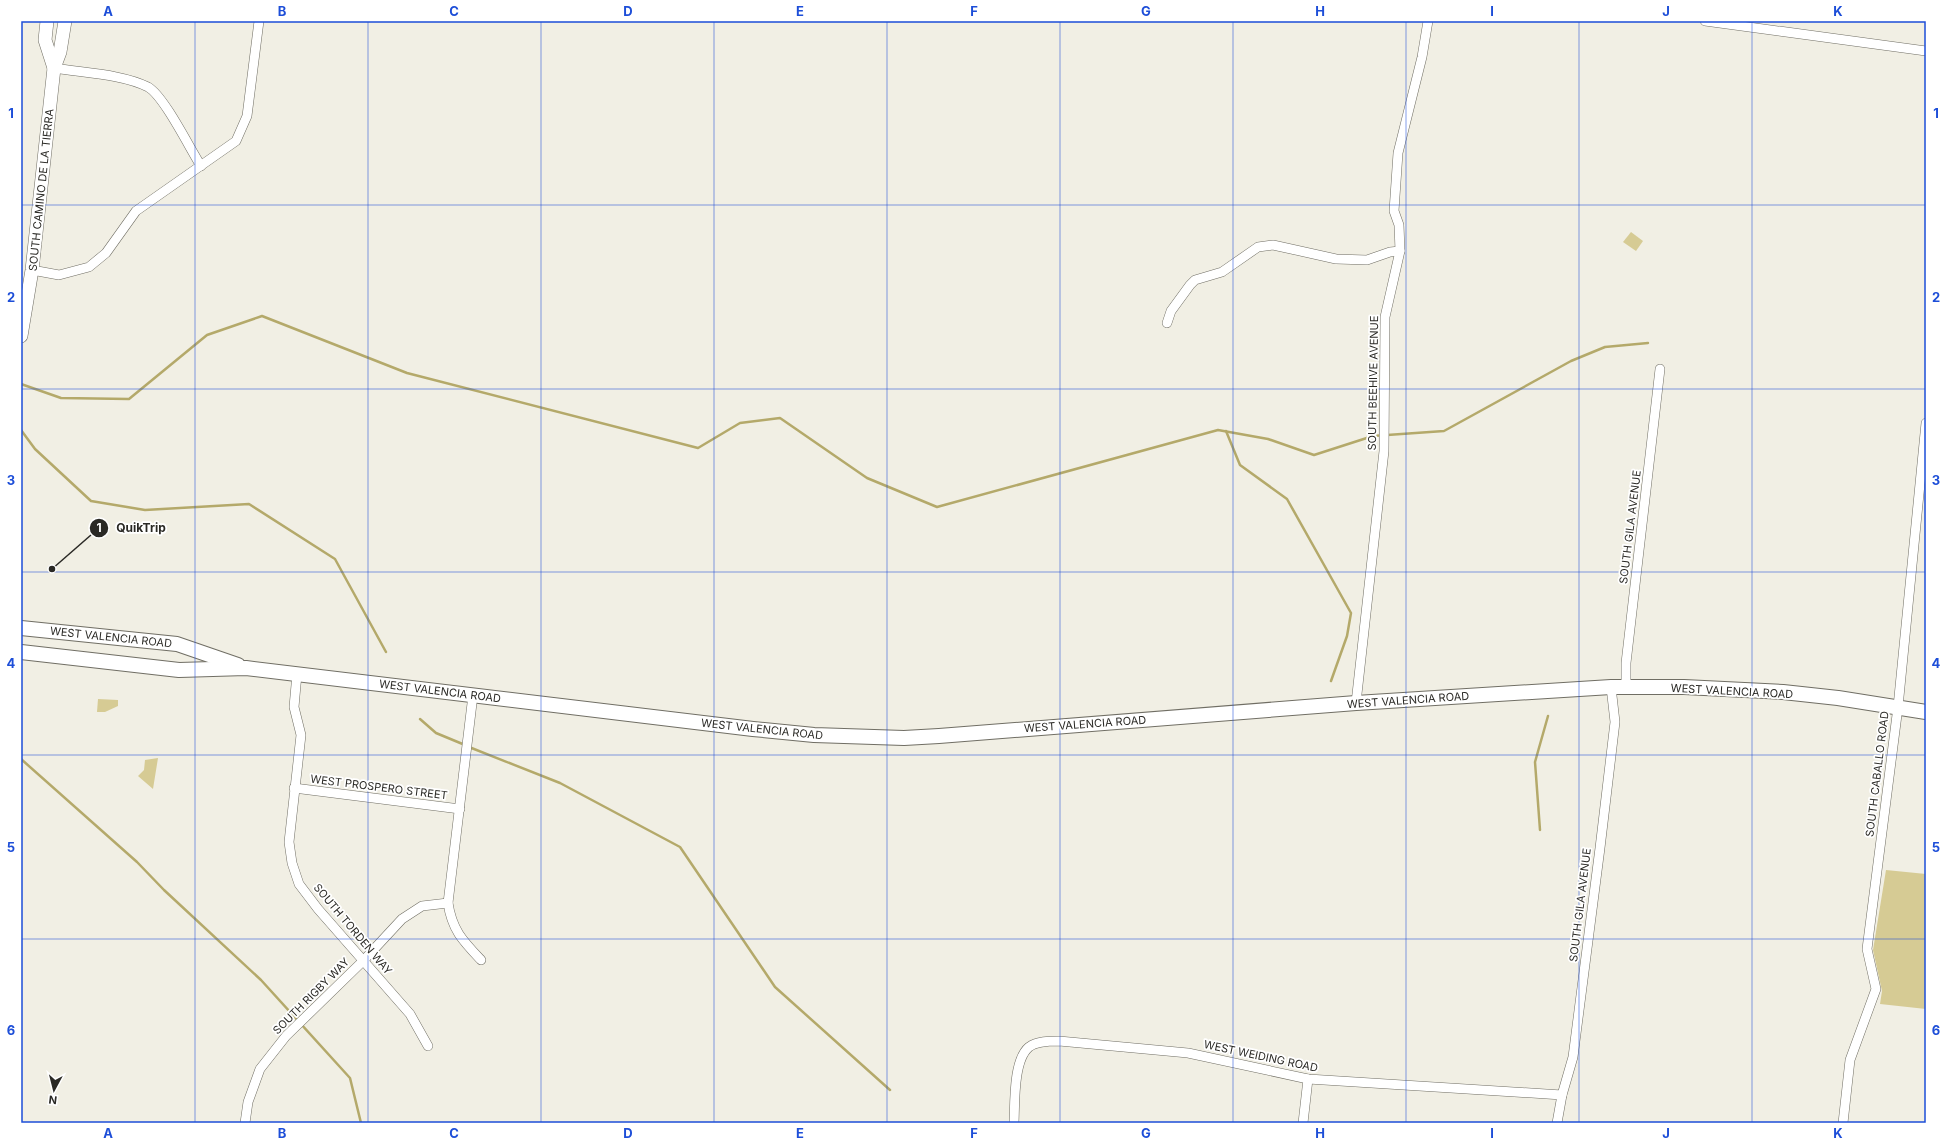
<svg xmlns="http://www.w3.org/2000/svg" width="1947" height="1144" viewBox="0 0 1947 1144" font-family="Inter,sans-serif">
<rect width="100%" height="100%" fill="#f1efe4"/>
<g fill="#d6cb94">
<polygon points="1631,232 1643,241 1636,251 1623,242"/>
<polygon points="98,699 118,700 118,706 105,712 97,712"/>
<polygon points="158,758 153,789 138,776 144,770 145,760"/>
<polygon points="1886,870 1926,874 1926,1009 1880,1004 1882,991 1873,950"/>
</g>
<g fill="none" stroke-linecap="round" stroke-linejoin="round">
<g stroke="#b4a96a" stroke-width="2.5">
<polyline points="21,384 61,398 129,399 207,335 262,316 407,373 698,448 740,423 780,418 867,478 937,507 1218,430 1268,439 1314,455 1373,436 1444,431 1571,361 1605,347 1648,343"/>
<polyline points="21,430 35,449 91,501 145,510 249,504 335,559 386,652"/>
<polyline points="1226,431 1240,465 1287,499 1351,613 1347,636 1331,681"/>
<polyline points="420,719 436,733 465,745"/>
<polyline points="469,747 560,783 680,847 775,987 890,1090"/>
<polyline points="21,759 137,862 164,890 261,980 350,1078 361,1123"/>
<polyline points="1540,830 1535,762 1548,716"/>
</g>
<defs>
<g id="street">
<polyline points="1705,21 1926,51"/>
<path d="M54,68c29,5 68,6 94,19 16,9 42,62 53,79"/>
<polyline points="32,270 59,275 89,267 106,253 136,211 236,141 247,116 259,21"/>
<polyline points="1167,323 1171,311 1190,285 1195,280 1222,272 1258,247 1273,245 1336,259 1367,260 1390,252 1400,251"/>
<polyline points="297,674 294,707 301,735 289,842 292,863 299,884 318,909 410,1014 428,1046"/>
<polyline points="1626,687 1626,663 1660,369"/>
<path d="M473,695l-25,208c4,27 15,38 33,57"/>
<polyline points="1356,703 1384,451 1385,317 1400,251 1399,225 1394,211 1398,153 1422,57 1428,21"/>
<polyline points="294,788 460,809"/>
<polyline points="245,1123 248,1102 260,1069 286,1036 363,961 402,919 422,906 448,903"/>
<path d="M1014,1123c1,-19 -1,-63 15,-76 8,-6 21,-6 30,-6l129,12 120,26 254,16"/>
<polyline points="1303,1123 1308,1079"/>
<polyline points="1557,1123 1562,1095 1573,1057 1600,848 1615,722 1611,687"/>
<polyline points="1843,1123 1850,1060 1876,989 1867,949 1898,707 1926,423"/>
</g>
<g id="secondary">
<polyline points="47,21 45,40 54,68"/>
<polyline points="21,336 32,270 54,68 60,52 65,21"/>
</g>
<g id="primary">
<polyline points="21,628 177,644 238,665"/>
<polyline points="21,652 179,670 246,668 753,729 814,735 904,738 939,736 1356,703 1611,687 1684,687 1783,692 1838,698 1926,712"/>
</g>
</defs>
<use href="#street" stroke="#706e64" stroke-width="10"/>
<use href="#secondary" stroke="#706e64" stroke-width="14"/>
<use href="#primary" stroke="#706e64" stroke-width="16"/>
<use href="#street" stroke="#fff" stroke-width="9"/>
<use href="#secondary" stroke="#fff" stroke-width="13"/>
<use href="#primary" stroke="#fff" stroke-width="14"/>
</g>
<path fill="none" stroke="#1d4ed8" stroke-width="1" stroke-opacity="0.55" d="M195,21v1102M368,21v1102M541,21v1102M714,21v1102M887,21v1102M1060,21v1102M1233,21v1102M1406,21v1102M1579,21v1102M1752,21v1102M21,205h1905M21,389h1905M21,572h1905M21,755h1905M21,939h1905"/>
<g text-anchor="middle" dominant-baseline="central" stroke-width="3.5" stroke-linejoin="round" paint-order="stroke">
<g font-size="11" fill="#2a2925" stroke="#fff">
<text transform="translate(41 190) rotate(-84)">SOUTH CAMINO DE LA TIERRA</text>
<text transform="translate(1373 383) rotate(-89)">SOUTH BEEHIVE AVENUE</text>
<text transform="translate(1630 527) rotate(-83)">SOUTH GILA AVENUE</text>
<text transform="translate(111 637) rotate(6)">WEST VALENCIA ROAD</text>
<text transform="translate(440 691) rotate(7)">WEST VALENCIA ROAD</text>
<text transform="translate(1732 691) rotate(3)">WEST VALENCIA ROAD</text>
<text transform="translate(1408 700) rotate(-4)">WEST VALENCIA ROAD</text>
<text transform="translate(1085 724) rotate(-4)">WEST VALENCIA ROAD</text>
<text transform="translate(762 729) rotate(6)">WEST VALENCIA ROAD</text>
<text transform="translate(1877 774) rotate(-83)">SOUTH CABALLO ROAD</text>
<text transform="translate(379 787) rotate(7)">WEST PROSPERO STREET</text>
<text transform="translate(1580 905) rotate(-83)">SOUTH GILA AVENUE</text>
<text transform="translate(353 929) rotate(50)">SOUTH TORDEN WAY</text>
<text transform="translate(311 996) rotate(-45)">SOUTH RIGBY WAY</text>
<text transform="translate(1261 1056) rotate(12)">WEST WEIDING ROAD</text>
</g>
</g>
<path fill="none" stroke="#2a2925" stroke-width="1.5" d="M52 569L99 528"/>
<g fill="#2a2925" stroke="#fff" stroke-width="1.5">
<circle cx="52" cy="569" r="4"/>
<circle cx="99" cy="528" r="10"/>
</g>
<g font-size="12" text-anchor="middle" font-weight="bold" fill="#fff">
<text x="99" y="532">1</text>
</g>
<g font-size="12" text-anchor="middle" font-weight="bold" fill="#2a2925" stroke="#fff" stroke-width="3.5" stroke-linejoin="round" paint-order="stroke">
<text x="141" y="532">QuikTrip</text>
</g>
<rect width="1947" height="1144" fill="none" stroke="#ffffff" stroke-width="44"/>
<g transform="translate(54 1090) rotate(187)" stroke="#ffffff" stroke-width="3" paint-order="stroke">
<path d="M0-3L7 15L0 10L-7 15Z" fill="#2a2925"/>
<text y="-6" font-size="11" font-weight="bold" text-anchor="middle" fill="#2a2925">N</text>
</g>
<rect x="22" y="22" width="1903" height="1100" fill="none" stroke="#1d4ed8" stroke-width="1.5"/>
<g font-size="13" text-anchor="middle" font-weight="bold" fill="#1d4ed8">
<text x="108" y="16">A</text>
<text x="282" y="16">B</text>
<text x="454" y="16">C</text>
<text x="628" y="16">D</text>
<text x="800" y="16">E</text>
<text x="974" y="16">F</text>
<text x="1146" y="16">G</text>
<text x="1320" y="16">H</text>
<text x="1492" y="16">I</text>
<text x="1666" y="16">J</text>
<text x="1838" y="16">K</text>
<text x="11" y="118">1</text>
<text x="1936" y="118">1</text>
<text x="11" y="302">2</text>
<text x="1936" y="302">2</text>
<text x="11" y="485">3</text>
<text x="1936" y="485">3</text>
<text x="11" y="668">4</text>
<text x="1936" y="668">4</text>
<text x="11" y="852">5</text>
<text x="1936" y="852">5</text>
<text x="11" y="1035">6</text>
<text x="1936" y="1035">6</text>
<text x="108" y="1138">A</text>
<text x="282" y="1138">B</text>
<text x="454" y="1138">C</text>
<text x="628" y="1138">D</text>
<text x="800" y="1138">E</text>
<text x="974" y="1138">F</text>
<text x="1146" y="1138">G</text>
<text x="1320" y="1138">H</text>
<text x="1492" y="1138">I</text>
<text x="1666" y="1138">J</text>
<text x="1838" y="1138">K</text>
</g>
</svg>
